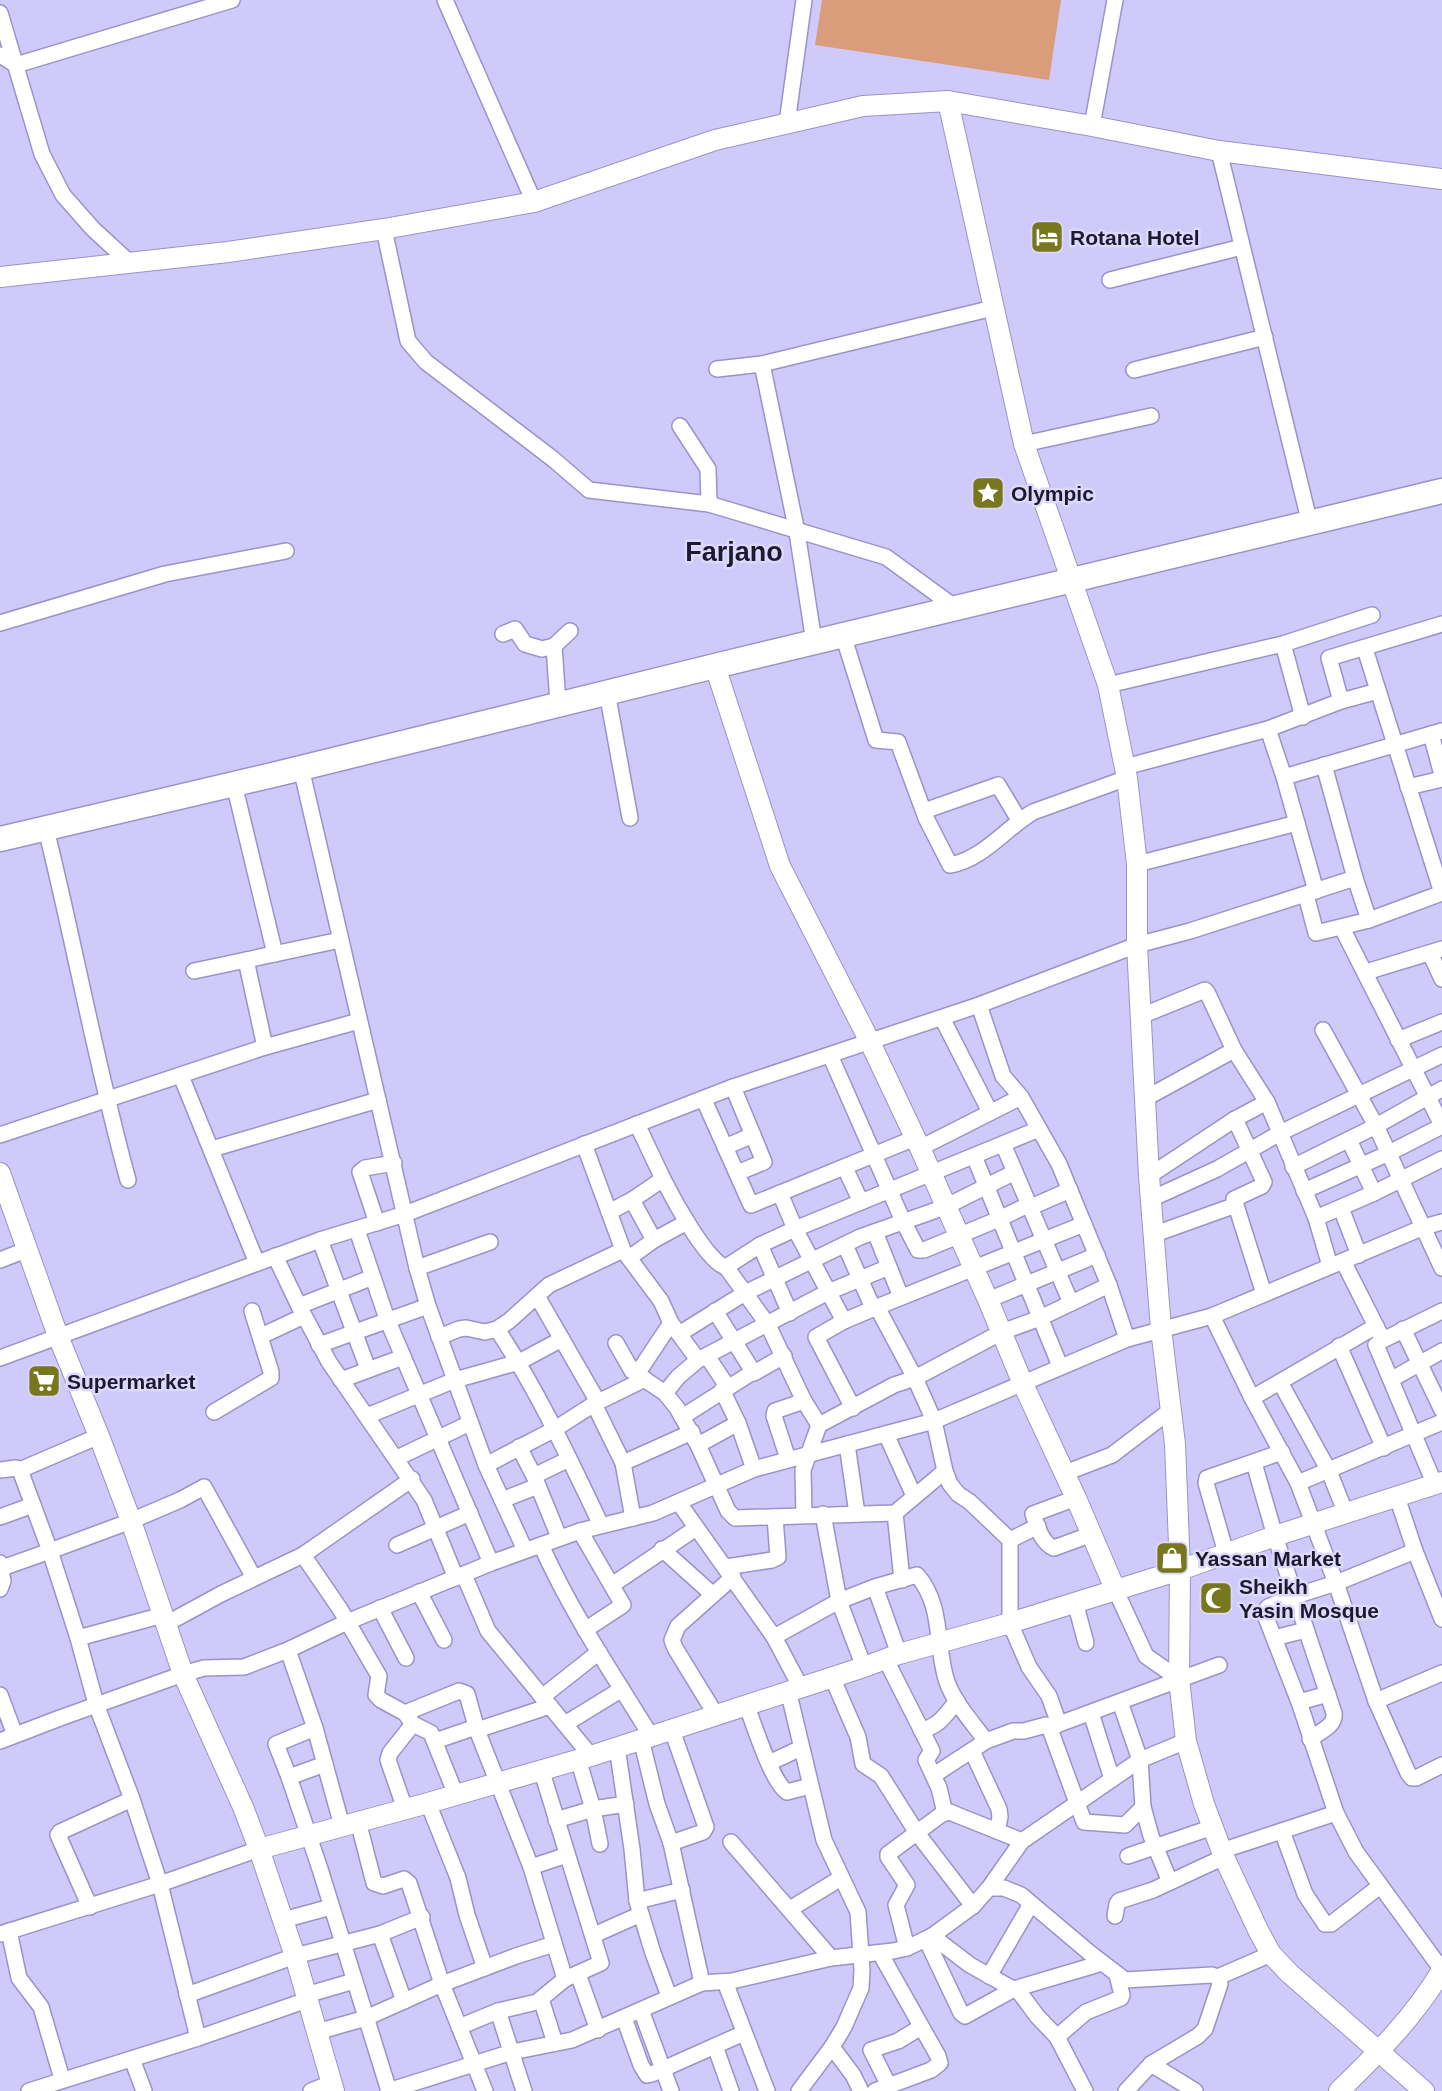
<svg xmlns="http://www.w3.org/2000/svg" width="1442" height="2091" viewBox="0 0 1442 2091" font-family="Arial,sans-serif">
<rect width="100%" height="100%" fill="#cfcaf9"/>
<polygon fill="#da9d7c" points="822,0 1061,0 1049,80 815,45"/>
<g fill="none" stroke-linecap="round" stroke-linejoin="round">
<defs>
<g id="minor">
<polyline points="445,0 534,202"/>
<polyline points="0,13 42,154 63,195 93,229 130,263"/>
<polyline points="0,55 16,65 232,0"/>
<polyline points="787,123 804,0"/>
<polyline points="1092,126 1115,0"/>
<polyline points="1219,151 1310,524"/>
<polyline points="384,229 408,341 426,362 553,459 589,490 709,504 886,557 956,608"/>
<polyline points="1110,280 1242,247"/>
<polyline points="762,364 797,532 814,642"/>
<polyline points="717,369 762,364 993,308"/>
<polyline points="1134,370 1265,337"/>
<polyline points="680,426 708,469 709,504"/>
<polyline points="1024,444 1151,416"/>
<polyline points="0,623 165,574 286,551"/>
<polyline points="503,634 515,629 525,644 542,649 554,646 570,631"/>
<path d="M843,635l33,105 22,2 28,76 24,47c32,-5 56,-37 83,-53l94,-34"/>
<polyline points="554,646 558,704"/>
<polyline points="1365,649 1442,893"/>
<polyline points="1108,685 1283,644"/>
<polyline points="607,692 630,818"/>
<polyline points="1341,701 1329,658 1442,624"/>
<polyline points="1303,717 1283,644 1372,615"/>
<polyline points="1268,729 1284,777"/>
<polyline points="1431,734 1442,775"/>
<polyline points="1125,767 1268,729 1341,701 1378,691"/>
<polyline points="301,768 417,1268 428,1306 486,1465 525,1550"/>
<polyline points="234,784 275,954"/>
<polyline points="1408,787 1442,779"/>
<polyline points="924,811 998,785 1019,820"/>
<path d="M46,829c29,117 50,235 82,351"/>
<polyline points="1137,864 1297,823"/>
<polyline points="1316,891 1284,777 1442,731"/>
<polyline points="1306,895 1316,933 1369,920 1355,878 1324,765"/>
<polyline points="1369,920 1442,893"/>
<polyline points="1342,928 1442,1125"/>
<polyline points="1430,953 1442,979"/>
<polyline points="246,960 265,1047"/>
<polyline points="194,971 340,940"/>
<polyline points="1366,972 1442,949"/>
<polyline points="979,1005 1003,1076 1021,1097 1059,1164 1109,1285 1127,1339"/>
<polyline points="1141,1016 1205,990 1207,992 1234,1050 1267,1102 1316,1218 1330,1266"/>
<polyline points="942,1018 990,1112"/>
<polyline points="1323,1030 1376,1126 1442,1268"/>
<polyline points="1398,1040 1442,1022"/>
<polyline points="830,1055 903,1221 918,1250 924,1250 999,1219 1030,1204"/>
<polyline points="181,1076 257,1263"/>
<polyline points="733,1087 764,1162 737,1173"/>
<polyline points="1146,1098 1234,1050"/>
<polyline points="704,1100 751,1205 915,1138"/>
<polyline points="1235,1119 1264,1182 1262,1186 1234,1199 1264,1294"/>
<polyline points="0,1135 265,1047 359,1021"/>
<polyline points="1349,1140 1374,1193"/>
<polyline points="584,1144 623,1250 661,1301 671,1323 698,1360"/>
<polyline points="1003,1144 1071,1303"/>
<polyline points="725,1147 753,1135"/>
<polyline points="920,1148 1021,1097"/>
<polyline points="212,1149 378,1100"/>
<polyline points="974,1156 1060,1366"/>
<polyline points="1293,1167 1376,1126 1442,1089"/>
<polyline points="845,1168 861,1202"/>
<polyline points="1149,1176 1235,1119 1267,1102"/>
<path d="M663,1179c9,18 45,85 63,88l34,-22 35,-16 244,-100"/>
<polyline points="1304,1191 1389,1153 1442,1126"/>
<polyline points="780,1193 795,1229 844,1321"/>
<polyline points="1151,1199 1217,1169 1280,1133 1442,1055"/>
<polyline points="632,1200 654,1240"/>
<polyline points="1031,1207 1070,1190"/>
<polyline points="1341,1208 1359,1255"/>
<polyline points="609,1212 632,1200 663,1179 637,1124"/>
<polyline points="1316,1218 1374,1193 1442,1159"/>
<polyline points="377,1223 360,1172 365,1168 394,1163"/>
<polyline points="357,1230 387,1319 491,1563"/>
<polyline points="875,1232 901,1297"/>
<polyline points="1155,1234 1236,1205"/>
<polyline points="320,1240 368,1369"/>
<polyline points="760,1245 790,1313"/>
<polyline points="845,1245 873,1308"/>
<polyline points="275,1256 299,1306 329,1362 424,1500 456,1578"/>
<polyline points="629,1258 654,1240 687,1222"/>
<polyline points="0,1260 26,1250"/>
<polyline points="1343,1261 1380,1334"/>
<polyline points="417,1268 490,1242"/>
<polyline points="537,1296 598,1402"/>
<polyline points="988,1300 1097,1255"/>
<polyline points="299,1306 373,1277"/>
<polyline points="715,1311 754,1373 784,1356"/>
<polyline points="1212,1316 1252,1398 1298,1483 1336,1583 1376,1701 1408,1773 1412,1778 1416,1778 1442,1765"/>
<path d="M497,1329c41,62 72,129 104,196"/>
<polyline points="1403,1329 1442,1410"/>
<polyline points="679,1334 745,1293 726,1267"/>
<polyline points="261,1336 304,1316"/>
<polyline points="439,1337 459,1329 466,1328 485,1332 497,1329 509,1321 549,1285 623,1250"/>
<polyline points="616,1343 632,1371 665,1393 677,1408 698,1445 728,1511 735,1518 895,1513 945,1471"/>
<polyline points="319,1345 428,1306"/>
<polyline points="1339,1346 1384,1448"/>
<polyline points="707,1356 727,1386"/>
<polyline points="0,1358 320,1240 405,1214 733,1087 979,1005 1137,945 1190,931 1355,878"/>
<polyline points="637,1374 671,1323"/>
<polyline points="1392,1379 1442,1351"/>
<polyline points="341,1380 403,1357"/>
<polyline points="1280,1382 1329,1471 1346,1514"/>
<polyline points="722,1390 738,1423 754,1469"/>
<polyline points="665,1393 678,1377 698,1360 828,1292 889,1267"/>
<polyline points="1252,1398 1376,1326"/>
<polyline points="594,1404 623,1463 633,1518"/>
<polyline points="853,1408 816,1337 844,1321 877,1307"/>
<polyline points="214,1412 271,1378 271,1372 252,1311"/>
<polyline points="367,1416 455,1380 519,1362 562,1339"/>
<polyline points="682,1417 753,1372"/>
<polyline points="819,1425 804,1401 768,1325 745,1293 860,1237 945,1207 1015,1172"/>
<polyline points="886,1434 914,1496"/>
<polyline points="847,1444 857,1514"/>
<polyline points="698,1445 738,1423"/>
<polyline points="519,1447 534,1476 559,1537"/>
<polyline points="397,1458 470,1423"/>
<polyline points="788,1459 774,1416 775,1411 804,1401"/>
<polyline points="623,1463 692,1432"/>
<path d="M1254,1463l21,73 59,177c2,13 -15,19 -24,26"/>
<polyline points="486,1465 555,1429 594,1404 645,1379"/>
<polyline points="0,1470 16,1468 20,1470 50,1551 2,1568"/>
<polyline points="20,1470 99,1436"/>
<polyline points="1065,1473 1112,1455 1171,1410"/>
<polyline points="534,1476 569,1459"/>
<polyline points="1298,1483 1442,1422"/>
<polyline points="1435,1485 1376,1345 1383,1340 1442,1311"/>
<polyline points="1397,1497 1415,1551 1442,1619"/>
<path d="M1076,1498l-43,16c4,11 8,29 21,34l38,-14"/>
<polyline points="502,1500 538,1486"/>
<polyline points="679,1503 774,1637 800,1686"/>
<polyline points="895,1513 902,1580"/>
<polyline points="823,1514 839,1601 864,1667"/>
<polyline points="804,1515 803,1470 819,1425 894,1385 915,1378 1002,1332 1040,1318 1109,1285"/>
<polyline points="0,1517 33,1505"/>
<polyline points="580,1531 623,1605 585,1630"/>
<polyline points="1010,1540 1038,1526"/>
<polyline points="397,1545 470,1513"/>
<path d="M541,1545c30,67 71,128 110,191"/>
<polyline points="662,1549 712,1594"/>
<polyline points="1415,1551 1336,1583 1295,1596 1268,1607 1265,1611 1265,1615 1299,1702 1336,1813 1356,1852 1442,1970"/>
<polyline points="1226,1553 1206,1483 1207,1478 1282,1452"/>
<polyline points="303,1555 340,1609 379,1676 376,1695 381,1700 405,1713 413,1724 431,1733 456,1795"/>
<polyline points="0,1563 3,1581 0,1589"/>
<polyline points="726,1567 772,1560 778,1557 775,1517"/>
<polyline points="464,1575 488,1631 591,1756"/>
<polyline points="612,1585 696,1528"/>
<polyline points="875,1587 899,1654"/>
<polyline points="1115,1589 1146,1656 1179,1679"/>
<polyline points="419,1592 444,1640"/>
<polyline points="1075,1602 1086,1643"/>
<polyline points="380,1608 406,1658"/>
<polyline points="166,1624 221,1594 303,1555 412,1479"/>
<path d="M774,1637l65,-36 36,-14 42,-12c27,31 18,72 30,107 8,22 26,41 39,59"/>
<polyline points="78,1638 163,1615"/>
<polyline points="1274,1638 1306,1630"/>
<polyline points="288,1650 315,1728 276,1744 289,1777 320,1869 389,2091"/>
<polyline points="885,1658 932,1751 926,1760 939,1788 945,1813"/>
<polyline points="832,1677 858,1737 863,1764 881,1776 917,1833 973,1906"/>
<polyline points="788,1690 824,1840 858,1912 862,1970 861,1988 844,2027 832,2047 799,2091"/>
<polyline points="0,1695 15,1735"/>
<polyline points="542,1697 599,1652"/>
<polyline points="1376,1701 1442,1673"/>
<polyline points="1120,1702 1140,1760 1143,1807 1151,1836 1170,1882"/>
<polyline points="1299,1702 1328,1694"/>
<path d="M746,1704c8,20 25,77 41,88l23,-6"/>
<polyline points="405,1713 459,1691 467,1694 477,1730 531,1867 565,1979"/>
<polyline points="1091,1713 1112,1779"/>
<polyline points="716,1715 675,1648 672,1640 678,1626 733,1577"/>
<polyline points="565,1724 622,1689"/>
<polyline points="1059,1724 1049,1696 1029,1667 1010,1623 1010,1540 970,1502 958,1494 950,1484 945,1471 934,1421 915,1378 877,1307 1084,1224"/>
<polyline points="315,1728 342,1826"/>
<polyline points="477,1730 550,1706"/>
<path d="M921,1730c18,-3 25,-16 36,-29"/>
<polyline points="641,1739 657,1804 671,1843 702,1983 732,1981 831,1958 893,1951 907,1948 932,1936 973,1906 989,1888 1022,1841 1140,1760 1186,1741"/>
<polyline points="0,1741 60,1718 183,1674 204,1668 244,1667 288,1650 347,1622 491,1563 580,1531 653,1513 754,1469 934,1421 1127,1339 1212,1316 1424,1227 1442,1222"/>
<polyline points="435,1741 476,1727"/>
<polyline points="617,1747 632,1849 637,1901 653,1953 669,1996"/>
<polyline points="972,1751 999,1809 1000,1817 997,1831"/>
<polyline points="578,1759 593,1809 600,1844"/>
<polyline points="769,1763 801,1748"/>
<polyline points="934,1775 986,1741 1013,1731 1024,1731 1046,1725 1051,1728"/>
<polyline points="289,1777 325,1764"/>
<polyline points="428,1803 458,1878 467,1915 485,1968"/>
<polyline points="1143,1807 1125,1825 1084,1822 1050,1729 1059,1724 1219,1665"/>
<polyline points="405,1809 388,1760 390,1753 413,1724"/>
<polyline points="556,1820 593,1809 626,1804"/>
<polyline points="358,1821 374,1883 383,1886 404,1879 409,1883 442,1984 485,2091"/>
<polyline points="1282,1831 1305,1894 1325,1924 1331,1924 1380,1886"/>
<polyline points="731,1842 831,1958"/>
<polyline points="671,1843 703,1832 706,1827 672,1730"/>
<polyline points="1221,1851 1336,1813"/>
<polyline points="1128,1856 1213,1827"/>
<polyline points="531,1867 567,1855"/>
<polyline points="989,1888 1004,1888 1021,1895 1091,1954 1125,1980 1212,1975 1218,1977 1271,1954"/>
<polyline points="637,1901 682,1890"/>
<polyline points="90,1907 58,1835 60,1832 132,1799"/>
<polyline points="790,1909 841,1878"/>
<polyline points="1115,1916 1117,1904 1119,1901 1153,1890 1224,1857"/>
<polyline points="283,1920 331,1907"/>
<polyline points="9,1931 19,1978 41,2007 62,2079"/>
<polyline points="0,1934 160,1884 259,1849"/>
<polyline points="380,1934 404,2001"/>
<polyline points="594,1935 641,1914"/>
<polyline points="932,1936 970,1965 1020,1993 1037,2016 1057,2037 1085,2091"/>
<polyline points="926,1939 961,2013 965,2016 1014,1989 1102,1963"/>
<polyline points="907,1948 896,1905 907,1885 888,1857 888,1854 942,1814 950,1812 957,1815 1022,1841"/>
<polyline points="578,1974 598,2030"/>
<polyline points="989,1976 1031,1904"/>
<polyline points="725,1982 767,2091"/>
<polyline points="187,1995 295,1956 380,1934 422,1917"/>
<polyline points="306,1995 354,1981"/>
<polyline points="541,1999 555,2043"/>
<polyline points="641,2010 671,2091"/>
<polyline points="498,2011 524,2091"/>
<polyline points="624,2018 641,2065 647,2075 652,2074 744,2033"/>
<polyline points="459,2027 498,2011 537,2002 565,1979 601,1963 541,1769"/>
<polyline points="317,2032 366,2018 442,1984 516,1956 554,1944"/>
<polyline points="1057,2037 1086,2012 1121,1998 1122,1995 1117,1975"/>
<polyline points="198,2038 160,1884 132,1799 96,1704 78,1638 50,1551 131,1521 180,1500 204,1487 254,1578"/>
<polyline points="715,2046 731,2091"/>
<polyline points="832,2047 853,2075 861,2091"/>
<polyline points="132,2059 144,2091"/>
<polyline points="1151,2064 1195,2091"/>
<polyline points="889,2086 871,2050 898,2041 921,2027"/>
<polyline points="29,2091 198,2038 307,2000"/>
<polyline points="311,2091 331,2083"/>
<polyline points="388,2091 512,2052 572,2040 702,1983"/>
<polyline points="875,2091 931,2070 940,2063 938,2056 880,1953"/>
<polyline points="1126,2091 1151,2064 1198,2036 1205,2029 1220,1984 1218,1977"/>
</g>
<g id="tertiary">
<polyline points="948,101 1024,444 1108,685 1127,778 1137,864 1137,945 1149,1176 1161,1329 1175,1444 1180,1570 1179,1679 1186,1741 1204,1804 1224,1857 1258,1930 1271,1954 1289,1973 1424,2091"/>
<polyline points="0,277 228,252 384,229 534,202 715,140 863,106 948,101 1092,126 1219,151 1442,179"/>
<polyline points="715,666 780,866 869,1040 920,1148 988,1300 1023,1384 1076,1498 1115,1589"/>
<polyline points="0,1173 58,1336 99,1436 131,1521 183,1674 243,1807 259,1849 295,1956 334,2091"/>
<polyline points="259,1849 428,1803 591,1756 864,1667 899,1654 1010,1623 1180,1570 1275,1536 1442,1482"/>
<path d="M1339,2091c38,-37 76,-75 103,-121"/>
</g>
<polyline id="primary" points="0,839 281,773 715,666 1442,491"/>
</defs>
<use href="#minor" stroke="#9a93ca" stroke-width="18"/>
<use href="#tertiary" stroke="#9a93ca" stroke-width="22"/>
<use href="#primary" stroke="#9a93ca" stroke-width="27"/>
<use href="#minor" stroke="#fff" stroke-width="15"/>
<use href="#tertiary" stroke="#fff" stroke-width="20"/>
<use href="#primary" stroke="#fff" stroke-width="24"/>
</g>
<defs>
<symbol id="hotel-square" viewBox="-11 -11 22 22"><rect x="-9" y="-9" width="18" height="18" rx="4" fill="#77771e" stroke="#dcd9fc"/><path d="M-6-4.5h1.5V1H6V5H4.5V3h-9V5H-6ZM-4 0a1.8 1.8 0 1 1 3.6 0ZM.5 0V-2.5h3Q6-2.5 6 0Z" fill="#fff"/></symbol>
<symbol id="sight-square" viewBox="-11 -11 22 22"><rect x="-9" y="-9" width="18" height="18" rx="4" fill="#77771e" stroke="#dcd9fc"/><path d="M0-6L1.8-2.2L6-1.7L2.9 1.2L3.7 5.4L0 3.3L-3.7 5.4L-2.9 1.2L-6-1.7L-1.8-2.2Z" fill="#fff"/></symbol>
<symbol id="supermarket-square" viewBox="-11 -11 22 22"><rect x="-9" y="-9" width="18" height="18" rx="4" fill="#77771e" stroke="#dcd9fc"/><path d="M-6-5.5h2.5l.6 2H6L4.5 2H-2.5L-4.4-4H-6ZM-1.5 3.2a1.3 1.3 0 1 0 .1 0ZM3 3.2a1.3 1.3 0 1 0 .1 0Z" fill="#fff"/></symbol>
<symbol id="shop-square" viewBox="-11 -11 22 22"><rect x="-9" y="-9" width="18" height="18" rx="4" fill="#77771e" stroke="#dcd9fc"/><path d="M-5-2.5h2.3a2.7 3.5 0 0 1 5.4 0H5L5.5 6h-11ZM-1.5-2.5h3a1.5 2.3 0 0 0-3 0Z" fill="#fff"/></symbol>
<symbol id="mosque-square" viewBox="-11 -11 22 22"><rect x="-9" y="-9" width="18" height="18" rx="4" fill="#77771e" stroke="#dcd9fc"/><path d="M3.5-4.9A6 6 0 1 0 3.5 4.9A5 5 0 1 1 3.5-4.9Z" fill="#fff"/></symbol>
</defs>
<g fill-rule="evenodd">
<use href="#hotel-square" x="1028" y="218" width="38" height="38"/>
<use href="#sight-square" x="969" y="474" width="38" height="38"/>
<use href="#supermarket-square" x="25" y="1362" width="38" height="38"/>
<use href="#shop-square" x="1153" y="1539" width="38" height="38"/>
<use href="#mosque-square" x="1197" y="1579" width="38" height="38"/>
</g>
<g text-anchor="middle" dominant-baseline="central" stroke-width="5" stroke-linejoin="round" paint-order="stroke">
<g font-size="21" font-weight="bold" fill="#1d1a2f" stroke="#dcd9fc" text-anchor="start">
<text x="1070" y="237">Rotana Hotel</text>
<text x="1011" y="493">Olympic</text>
<text x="67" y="1381">Supermarket</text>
<text x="1195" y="1558">Yassan Market</text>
<text x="1239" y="1586">Sheikh<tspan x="1239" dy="24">Yasin Mosque</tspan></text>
</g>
<g font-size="27" font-weight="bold" fill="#1d1a2f" stroke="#dcd9fc">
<text x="734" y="552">Farjano</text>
</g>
</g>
</svg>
